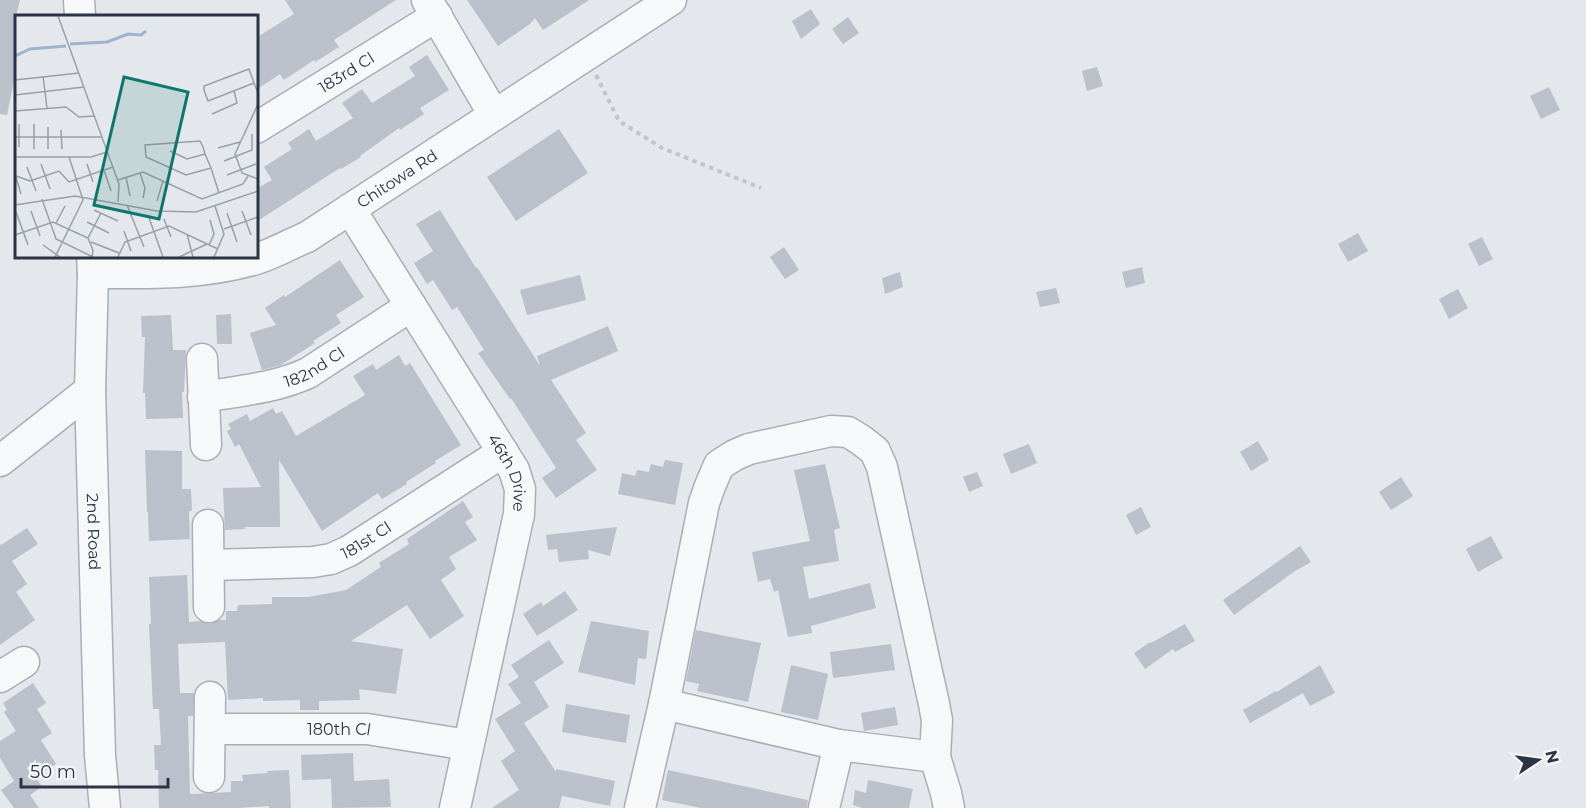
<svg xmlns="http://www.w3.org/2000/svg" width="1586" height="808" viewBox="0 0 1586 808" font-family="Montserrat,sans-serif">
<rect width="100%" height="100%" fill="#e4e7ec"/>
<g fill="#bbc0ca">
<polygon points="0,0 20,0 16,16 16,71 7,115 0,114"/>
<polygon points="285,0 396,0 334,40 339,47 315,62 314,60 284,80 280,74 256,90 256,38 294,14"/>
<polygon points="467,0 589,0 543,30 535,18 530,24 498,46"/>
<polygon points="811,9 820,24 801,39 792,21"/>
<polygon points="848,17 859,33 843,44 832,29"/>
<polygon points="427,55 449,90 420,108 424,114 400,130 399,128 360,156 361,157 341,169 340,168 256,222 256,189 272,180 264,167 292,149 288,143 309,129 316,141 353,118 342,103 362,89 372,103 415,76 409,67"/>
<polygon points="1097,67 1103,86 1087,91 1082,71"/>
<polygon points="1549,87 1560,110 1541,119 1530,96"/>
<polygon points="559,129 588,173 516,221 487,177"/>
<polygon points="440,210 476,268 477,267 540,366 537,356 608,326 618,351 551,380 586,433 576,440 597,470 556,498 542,478 556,468 511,398 510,399 478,353 484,350 457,307 452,310 433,280 427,284 414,263 433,251 416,224"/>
<polygon points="1358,233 1368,251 1348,262 1338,244"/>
<polygon points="1482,237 1493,259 1479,266 1468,244"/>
<polygon points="784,247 799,270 785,279 770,257"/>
<polygon points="340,260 364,297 336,315 341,323 313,341 315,343 281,365 262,370 250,333 276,325 265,308 284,295 285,297"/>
<polygon points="1142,267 1145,283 1126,288 1122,272"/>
<polygon points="900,272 903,287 885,294 882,278"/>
<polygon points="580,275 586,300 527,315 520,290"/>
<polygon points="1056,288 1060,303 1040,307 1036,292"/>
<polygon points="1458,289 1468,308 1449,319 1439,299"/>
<polygon points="231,314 232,344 217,344 216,315"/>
<polygon points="171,315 173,350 186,350 184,392 182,392 183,418 146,419 145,393 143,393 145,337 142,337 141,316"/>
<polygon points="399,355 405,366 410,363 461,445 435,461 436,463 406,482 407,484 382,499 378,493 322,531 279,460 280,527 245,527 245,529 225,530 223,488 261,487 239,444 235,447 227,431 231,429 228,424 247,414 250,421 273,408 276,414 282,411 296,436 365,395 353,376 373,364 376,370"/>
<polygon points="1258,441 1269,460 1251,471 1240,452"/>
<polygon points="1029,444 1037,463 1011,474 1003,454"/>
<polygon points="145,450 182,451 182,489 191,489 192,511 189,511 190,539 149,541 148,512 147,512"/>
<polygon points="665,460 683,463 675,505 618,494 622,473 635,476 637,470 649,472 651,464 663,467"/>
<polygon points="825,464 840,528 834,530 839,561 803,567 809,599 870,583 876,608 811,626 812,633 788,637 778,590 774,592 770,579 758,582 752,552 810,541 794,470"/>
<polygon points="977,472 983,486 969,492 963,477"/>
<polygon points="1401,477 1413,496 1391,510 1379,492"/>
<polygon points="463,501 473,517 465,522 477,540 449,557 456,569 441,580 464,616 430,639 407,605 351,641 403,649 396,694 359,689 360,700 319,701 319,710 300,710 300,700 263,701 263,698 228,700 225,642 178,644 180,693 194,693 193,716 188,716 190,794 231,792 231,781 243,781 242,775 268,773 267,771 289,770 291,808 269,808 269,806 239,808 159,808 158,770 155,770 154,745 161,745 159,709 153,709 149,624 151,624 149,577 187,575 189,622 200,621 210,624 219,620 226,620 226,611 237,611 238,605 272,604 272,597 308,597 346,590 381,567 379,563 409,544 407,539"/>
<polygon points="1141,507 1151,527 1136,535 1126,515"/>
<polygon points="617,527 610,556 588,550 589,559 559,562 557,549 548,550 546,535"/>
<polygon points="27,528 38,544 12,561 27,584 16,592 35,620 0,645 0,544 1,545"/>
<polygon points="1491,536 1503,558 1478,572 1466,549"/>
<polygon points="1300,546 1311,562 1295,571 1234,615 1223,600"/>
<polygon points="565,591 578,610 537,636 523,614 541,602 543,606"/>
<polygon points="591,621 649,631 646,659 638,658 635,685 578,672"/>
<polygon points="1185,624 1195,641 1175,652 1173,649 1145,669 1134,653 1150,642 1151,643"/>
<polygon points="696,630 761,643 748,702 697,691 699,684 686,681"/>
<polygon points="549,640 564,663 534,682 549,707 524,723 556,772 556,769 615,781 610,806 562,796 559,808 492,808 519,790 501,761 515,751 495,719 521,703 508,684 519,677 511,665"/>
<polygon points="891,644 895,670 833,678 830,652"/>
<polygon points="791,665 828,674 818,720 781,712"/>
<polygon points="1320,665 1335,693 1310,706 1303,693 1250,723 1243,710 1276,691 1277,692"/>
<polygon points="33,683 46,703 37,709 52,733 41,740 56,764 35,776 42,787 30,795 39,808 14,808 1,790 14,781 0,758 0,741 16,731 4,712 7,710 3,703"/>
<polygon points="566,704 630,715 626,743 562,732"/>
<polygon points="895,707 898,725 864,731 861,713"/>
<polygon points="353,753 354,781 389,779 391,807 332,808 331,779 302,780 301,755"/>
<polygon points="668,770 808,800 807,808 701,808 662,800"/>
<polygon points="868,780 913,789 909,808 862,808 853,805 855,790 866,793"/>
</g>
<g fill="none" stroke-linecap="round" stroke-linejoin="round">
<defs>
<g id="minor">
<polyline points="79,0 80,16"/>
<polyline points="427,0 494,115"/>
<path id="s1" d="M256,128l181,-112"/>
<path id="s2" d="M350,209l164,261 6,19 -1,25 -64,294"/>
<path id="s3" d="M92,256l1,17 -3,117 10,365 5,53"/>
<path id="s4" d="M93,273c55,0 109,2 163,-14 17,-5 34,-15 51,-22l364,-237"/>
<polyline points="202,359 206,445"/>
<path id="s5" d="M203,397c35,-6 73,-9 105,-24l103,-67"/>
<polyline points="0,461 90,390"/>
<polyline points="208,525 209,607"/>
<path id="s6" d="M209,565l104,-3 18,-3 18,-8 154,-99"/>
<polyline points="0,677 24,662"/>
<polyline points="664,704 839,745 935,757"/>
<path id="s7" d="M210,729h157l101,16"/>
<polyline points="209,777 210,697"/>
<polyline points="640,808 664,704 704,503 710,486 719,465 735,455 749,449 831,431 848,432 861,440 875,451 882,467 934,704 937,720 935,757 946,793 949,808"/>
<polyline points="824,808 839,745"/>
</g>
</defs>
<use href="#minor" stroke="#a9aeb7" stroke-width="33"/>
<polyline stroke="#c2c5cb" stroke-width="4" stroke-dasharray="4.5 4.5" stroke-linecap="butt" points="596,75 619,121 662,148 761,188"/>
<use href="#minor" stroke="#f7f8fa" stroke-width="30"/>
</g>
<g text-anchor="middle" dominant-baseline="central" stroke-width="4.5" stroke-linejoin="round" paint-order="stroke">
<g font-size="16" fill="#2b3445" stroke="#f4f6f9">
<text stroke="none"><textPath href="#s1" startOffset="106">183rd Cl</textPath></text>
<text stroke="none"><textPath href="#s4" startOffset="327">Chitowa Rd</textPath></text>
<text stroke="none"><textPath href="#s5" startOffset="116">182nd Cl</textPath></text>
<text stroke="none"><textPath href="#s2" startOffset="309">46th Drive</textPath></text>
<text stroke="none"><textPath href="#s3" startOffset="276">2nd Road</textPath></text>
<text stroke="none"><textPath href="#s6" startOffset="162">181st Cl</textPath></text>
<text stroke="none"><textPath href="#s7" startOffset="129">180th Cl</textPath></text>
</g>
</g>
<g transform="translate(15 15)">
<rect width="243" height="243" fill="#e4e7ec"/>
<path fill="none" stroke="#9fb4cc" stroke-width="3" d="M55,29l37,-2 21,-8 13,1 5,-4M0,41l15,-7 36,-3"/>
<path fill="none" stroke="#9a9fa9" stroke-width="1.5" d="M43,1l61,168 -1,18M28,61l4,32M0,65l64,-7M239,68l-46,18 -4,-11v-4l45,-17 5,14 4,10M0,80l69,-8M243,89l-23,50 7,19 16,6M0,96l51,-4 13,10 15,-1M197,99l25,-11 -3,-12M33,112v22M46,115l1,19M0,122h87M4,132v-23M203,133l22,-6M19,134v-25M155,136l17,8 18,-5M0,142h76l16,-5M209,146l28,-11v-16M26,149l9,25M72,149l6,18M12,152l9,24M196,153l-25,7 -40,-18 -1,-12 55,-4 3,6 2,7 6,14 8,25M89,155l7,21M125,158l5,15 -2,10M0,159l6,20M212,160l29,-11M1,161l14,5 29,-10 10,11 44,-15M111,162l4,19M103,165l25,-8 59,27 41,-15 5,-8M27,184l14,40 37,18M142,186l6,-20M0,190l60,-9 82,15 39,1 62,-21M112,190l17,42M79,195l24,11M16,196l9,25M227,196l9,24M1,197l12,33M212,198l10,29M133,200l15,42M149,204l7,18M72,207l22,11M41,208l9,-17M209,214l34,-12M109,216l7,20M172,219l6,23M0,220l38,-13 35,16 5,12 -1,7M73,223l13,-25M76,227l28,11M28,230l17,12M194,230l5,-11 -4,-14M40,242l28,-57 -14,-43M103,242l7,-15 44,-16 49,23M164,242l28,-13M199,242l10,-23 -9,-28"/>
<path fill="#0f766e" fill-opacity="0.15" stroke="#0f766e" stroke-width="3" d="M109,62l64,15 -29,127 -65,-14z"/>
<rect width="243" height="243" fill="none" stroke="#2b3445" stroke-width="3"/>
</g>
<g transform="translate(1538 760) rotate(77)" stroke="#f4f6f9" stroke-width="4.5" paint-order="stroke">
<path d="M0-4.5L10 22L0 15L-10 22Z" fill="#2b3445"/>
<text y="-9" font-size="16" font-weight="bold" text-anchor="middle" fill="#2b3445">N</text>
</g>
<path d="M21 778v9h147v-9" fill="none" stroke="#2b3445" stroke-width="3"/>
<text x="30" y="778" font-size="18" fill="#2b3445" stroke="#f4f6f9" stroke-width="4.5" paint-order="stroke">50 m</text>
</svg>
